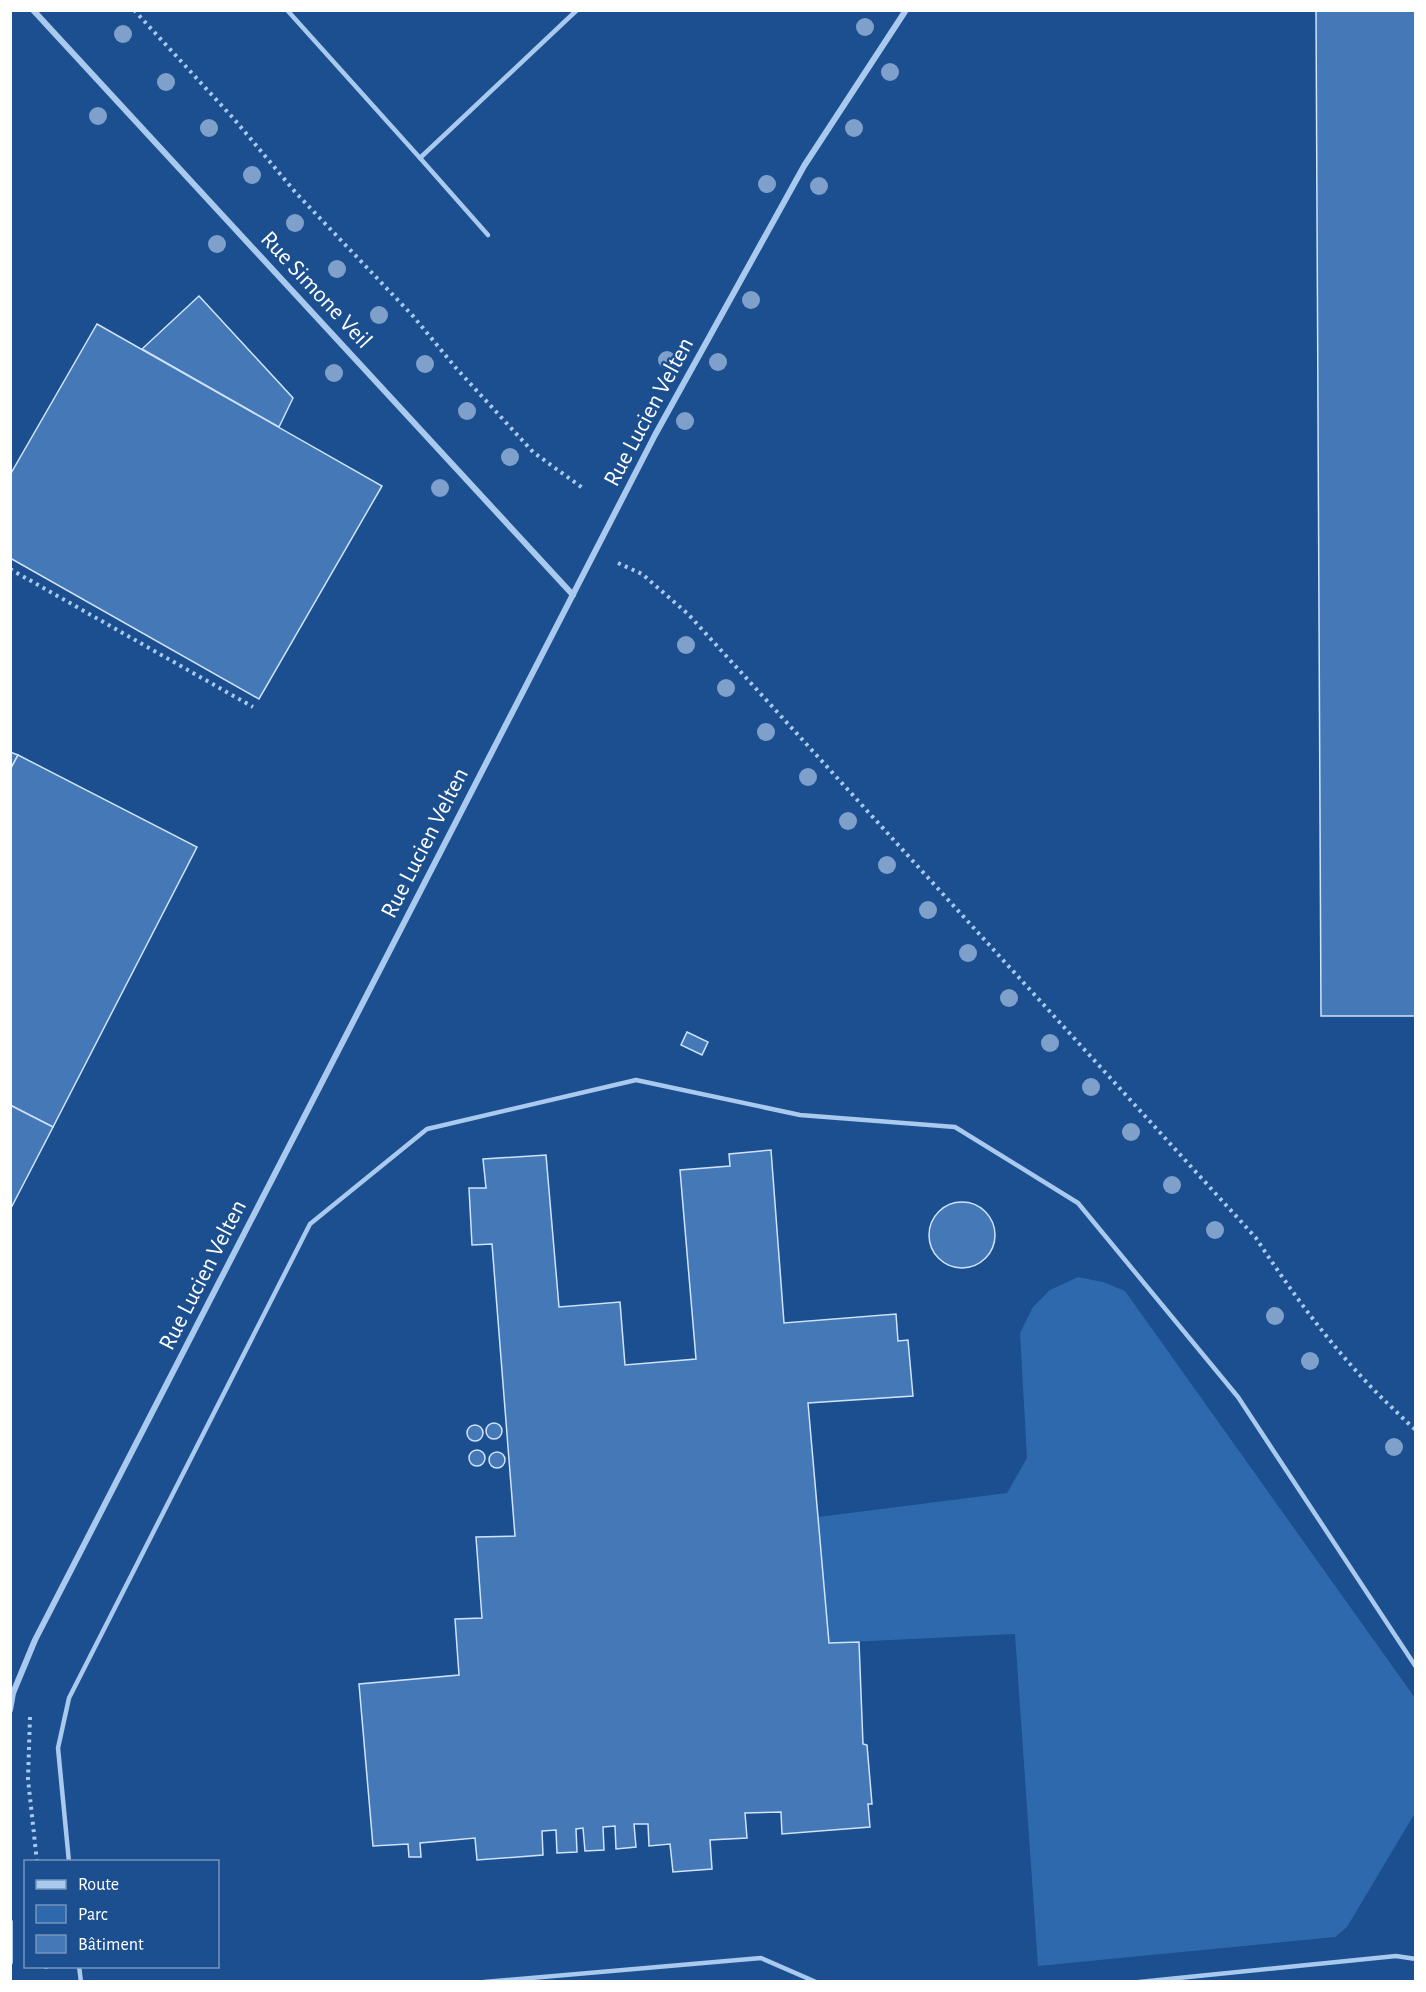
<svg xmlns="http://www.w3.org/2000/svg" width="1426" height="1992" viewBox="0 0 1426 1992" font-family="'Alegreya Sans',sans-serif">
<rect width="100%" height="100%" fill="#1b4f8f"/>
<polygon fill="#2e69ad" points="1078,1277 1103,1282 1125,1291 1415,1698 1415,1813 1347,1927 1335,1937 1038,1966 1015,1634 829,1643 818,1517 1007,1493 1027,1458 1020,1333 1033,1307 1050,1290"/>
<g fill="#4478b7" stroke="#cfe3fa" stroke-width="1.5">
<polygon points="1316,10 1416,10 1416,1016 1321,1016"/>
<polygon points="199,296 293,398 279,427 142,349"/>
<polygon points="97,324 382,486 259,699 10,558 10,475"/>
<polygon points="10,752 18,755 10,770"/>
<polygon points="18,755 197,847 53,1127 10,1105 10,770"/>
<polygon points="687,1032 708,1042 702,1055 681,1045"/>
<polygon points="10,1105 53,1127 10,1210"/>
<polygon points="771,1150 784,1323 896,1314 898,1341 908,1340 913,1396 808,1403 829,1643 859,1642 863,1744 867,1745 872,1804 868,1804 870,1827 782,1834 781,1812 745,1813 747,1838 710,1840 712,1869 673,1872 670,1844 649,1846 648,1824 634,1824 636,1847 616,1849 615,1826 603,1827 604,1850 585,1851 583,1828 576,1829 577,1852 557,1853 556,1830 542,1831 543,1855 477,1860 475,1838 420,1843 421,1857 409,1857 408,1844 373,1846 359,1684 459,1675 455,1619 482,1618 476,1537 515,1536 492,1244 472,1245 469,1188 486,1188 483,1159 546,1155 559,1307 620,1302 625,1365 696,1359 680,1170 730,1166 729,1154"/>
<circle cx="962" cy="1235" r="33"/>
<circle cx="494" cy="1431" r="8"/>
<circle cx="475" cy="1433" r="8"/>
<circle cx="477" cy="1458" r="8"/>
<circle cx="497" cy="1460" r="8"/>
</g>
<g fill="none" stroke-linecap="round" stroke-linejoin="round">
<g stroke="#a9c9ee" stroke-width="4" stroke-dasharray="3 4.5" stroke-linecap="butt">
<polyline points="134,10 234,119 296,193 413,316 456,368 533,452 584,489"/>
<path d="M618,563l24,11 46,40 568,624c38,58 79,114 129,163 10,9 20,20 31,29"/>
<polyline points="10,569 253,707"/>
<polyline points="30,1717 28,1779 37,1862"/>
<polyline points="46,1966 46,1970"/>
</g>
<g stroke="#a9c9ee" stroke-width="4.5">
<polyline points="287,10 420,158 577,10"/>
<polyline points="420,158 488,235"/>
<polyline points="69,1862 58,1748 69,1698 310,1224 427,1129 636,1080 800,1115 955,1127 1078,1203 1238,1397 1416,1667"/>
<polyline points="79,1966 81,1982"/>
<polyline points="484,1982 761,1958 816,1982"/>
<polyline points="1139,1982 1396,1956 1416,1959"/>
</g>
<g stroke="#a9c9ee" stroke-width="6">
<polyline points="33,10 573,595"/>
<polyline points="10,1710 13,1693 35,1640 655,435 804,166 906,10"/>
<polyline points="10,1922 10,1962"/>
</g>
</g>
<g fill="#7ea0ca">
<circle cx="865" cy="27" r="9"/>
<circle cx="123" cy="34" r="9"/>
<circle cx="890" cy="72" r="9"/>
<circle cx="166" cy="82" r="9"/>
<circle cx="98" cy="116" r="9"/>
<circle cx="209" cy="128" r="9"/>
<circle cx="854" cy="128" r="9"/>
<circle cx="252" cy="175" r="9"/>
<circle cx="767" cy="184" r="9"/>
<circle cx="819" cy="186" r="9"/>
<circle cx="295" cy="223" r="9"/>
<circle cx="217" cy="244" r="9"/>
<circle cx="337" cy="269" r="9"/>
<circle cx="751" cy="300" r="9"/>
<circle cx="379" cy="315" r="9"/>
<circle cx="667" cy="360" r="9"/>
<circle cx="718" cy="362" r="9"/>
<circle cx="425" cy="364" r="9"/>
<circle cx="334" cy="373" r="9"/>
<circle cx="467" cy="411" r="9"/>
<circle cx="685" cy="421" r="9"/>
<circle cx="510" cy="457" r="9"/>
<circle cx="440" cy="488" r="9"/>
<circle cx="686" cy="645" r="9"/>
<circle cx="726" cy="688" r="9"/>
<circle cx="766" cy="732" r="9"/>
<circle cx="808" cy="777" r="9"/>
<circle cx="848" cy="821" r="9"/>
<circle cx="887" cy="865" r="9"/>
<circle cx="928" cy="910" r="9"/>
<circle cx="968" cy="953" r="9"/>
<circle cx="1009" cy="998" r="9"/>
<circle cx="1050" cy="1043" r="9"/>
<circle cx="1091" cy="1087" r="9"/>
<circle cx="1131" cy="1132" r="9"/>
<circle cx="1172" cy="1185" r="9"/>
<circle cx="1215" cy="1230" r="9"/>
<circle cx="1275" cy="1316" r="9"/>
<circle cx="1310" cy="1361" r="9"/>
<circle cx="1394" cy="1447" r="9"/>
</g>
<g text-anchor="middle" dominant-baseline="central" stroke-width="5" stroke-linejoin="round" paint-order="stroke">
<g font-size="24" fill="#fff" stroke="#1b4f8f">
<text transform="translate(316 290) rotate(47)">Rue Simone Veil</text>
<text transform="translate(649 412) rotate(-62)">Rue Lucien Velten</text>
<text transform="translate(425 843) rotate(-63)">Rue Lucien Velten</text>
<text transform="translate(203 1275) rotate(-63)">Rue Lucien Velten</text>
</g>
</g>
<rect width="1426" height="1992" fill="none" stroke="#ffffff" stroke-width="24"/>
<rect x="24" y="1860" width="195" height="108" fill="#1b4f8f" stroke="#7695bc" stroke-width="1.5"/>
<rect x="36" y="1880" width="30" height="9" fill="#a9c9ee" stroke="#7695bc" stroke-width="1.5"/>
<text x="78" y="1890" font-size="18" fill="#ffffff">Route</text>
<rect x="36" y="1905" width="30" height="18" fill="#2e69ad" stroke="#7695bc" stroke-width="1.5"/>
<text x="78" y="1920" font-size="18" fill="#ffffff">Parc</text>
<rect x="36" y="1935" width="30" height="18" fill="#4478b7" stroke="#7695bc" stroke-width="1.5"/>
<text x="78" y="1950" font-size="18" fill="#ffffff">Bâtiment</text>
</svg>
